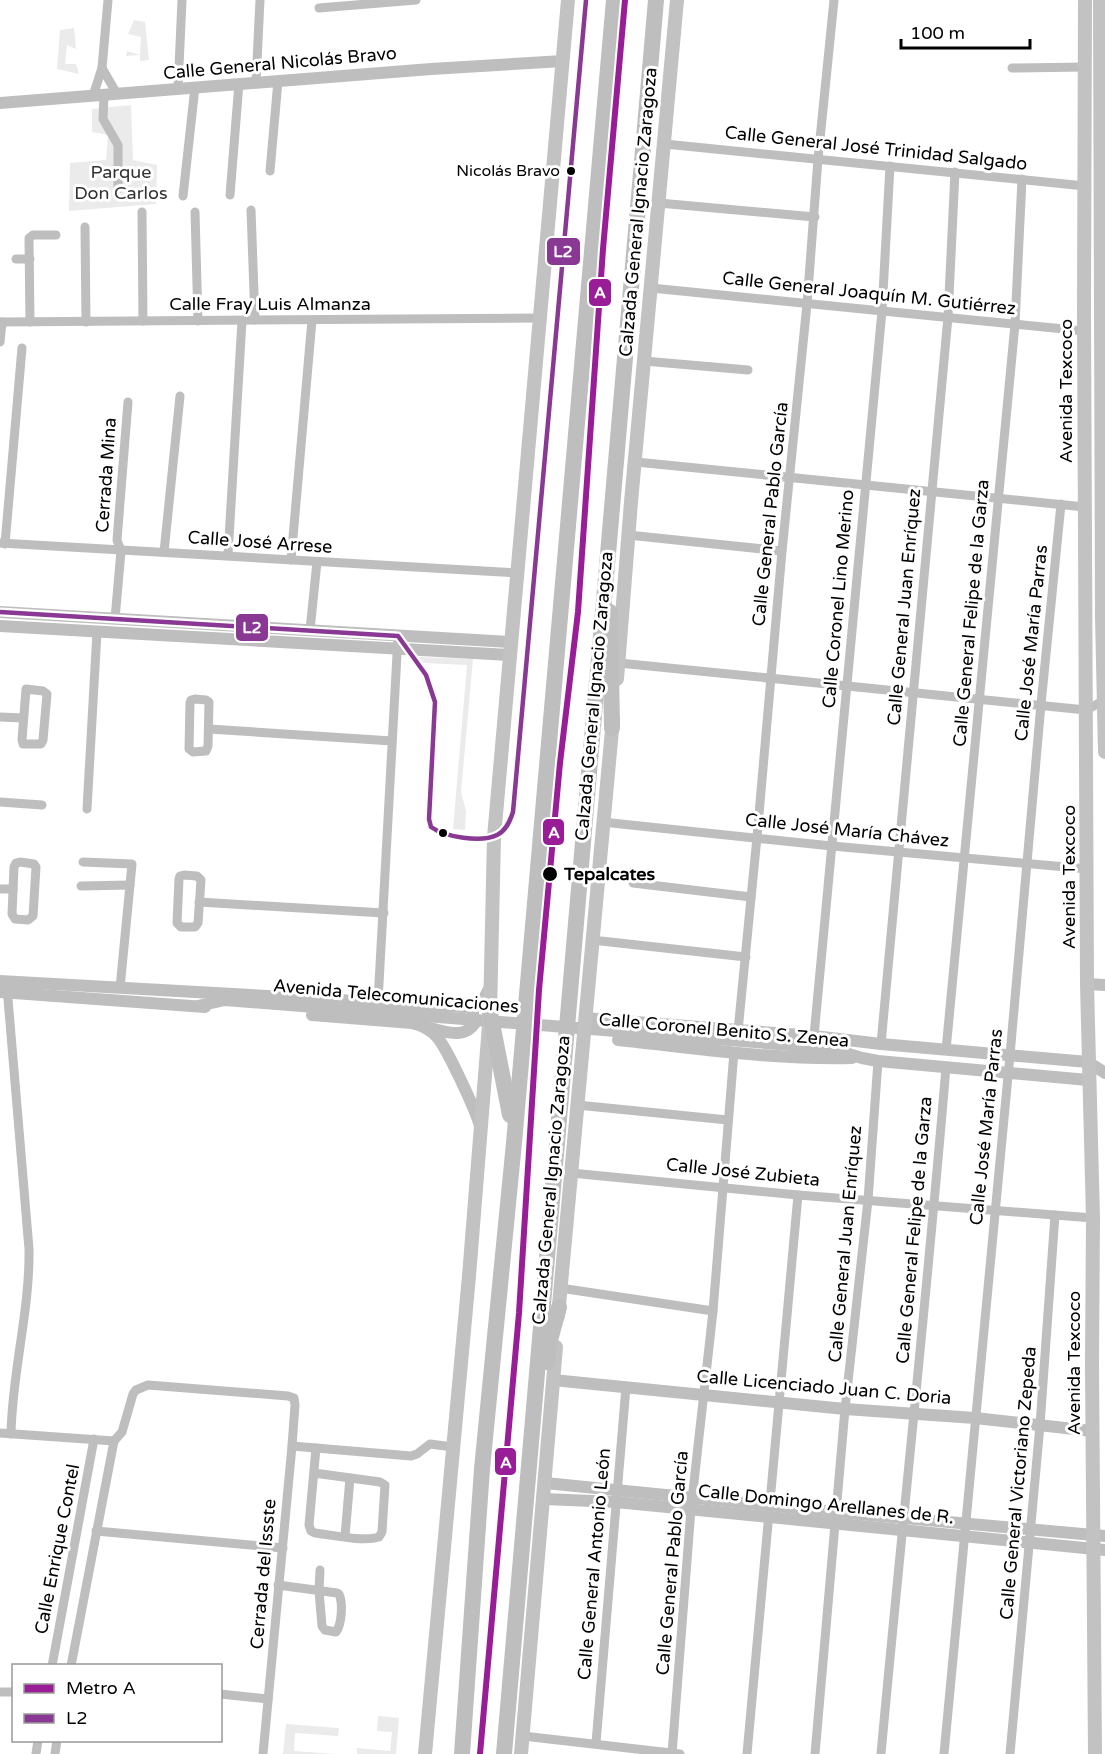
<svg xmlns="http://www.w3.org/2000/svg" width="1105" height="1754" viewBox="0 0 1105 1754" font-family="'Varela Round',sans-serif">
<rect width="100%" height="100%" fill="#fff"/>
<g fill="#ebebeb">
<polygon points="134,20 145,22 149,60 140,61 140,55 126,56 127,51 140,55 141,37 128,34"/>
<polygon points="74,28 76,49 67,45 65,64 76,64 79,74 57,69 60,30"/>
<polygon points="131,105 133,160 157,165 156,204 69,211 70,163 106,160 108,135 92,132 92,109"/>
<polygon points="419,657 473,659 461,792 466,811 465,830 453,829 467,665 424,663"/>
<polygon points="378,1716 399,1718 396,1754 357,1754 357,1748 390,1751 392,1732 377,1731"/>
<polygon points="286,1724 339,1728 338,1736 295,1733 294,1751 336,1754 283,1754"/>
</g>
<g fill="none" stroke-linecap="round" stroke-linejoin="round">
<g stroke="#bebebe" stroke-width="9">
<polyline points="319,8 416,0"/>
<polyline points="102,68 117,94"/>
<polyline points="1012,68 1085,67"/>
<polyline points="256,82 260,0"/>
<polyline points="178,89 182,0"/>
<polyline points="104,95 103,119 118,145 118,189"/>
<polyline points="93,96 102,68 108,0"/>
<polyline points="665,144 1085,186"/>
<polyline points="270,171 278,81"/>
<polyline points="230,195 239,83"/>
<polyline points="183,196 195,87"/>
<polyline points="659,203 815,217"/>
<polyline points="251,210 255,320"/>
<polyline points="142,212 143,321"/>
<polyline points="195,212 198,321"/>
<polyline points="85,227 86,322"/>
<polyline points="16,259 30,259"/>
<polyline points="651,288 1084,331"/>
<polyline points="0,322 540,318"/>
<polyline points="30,322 29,238 33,235 56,235"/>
<polyline points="0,342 2,322"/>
<polyline points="644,361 748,370"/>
<polyline points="636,462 1085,507"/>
<polyline points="628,535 782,551"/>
<polyline points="0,543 517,573"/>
<polyline points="5,544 22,348"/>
<polyline points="164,552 180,396"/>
<polyline points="228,555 242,321"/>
<polyline points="291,560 312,320"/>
<polyline points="115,619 121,551 117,540 128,402"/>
<polyline points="310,630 317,562"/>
<polyline points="619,663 1086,710 1105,700"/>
<polygon points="26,689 43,691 47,694 43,740 41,744 23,744 22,740"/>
<polygon points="195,699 206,700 209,702 208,746 206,751 193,752 189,749 190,703 191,700"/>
<polyline points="0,717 23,718"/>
<polyline points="209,729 392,741"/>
<polyline points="0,802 42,805"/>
<polyline points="87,809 97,632"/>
<polyline points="602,822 832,846 1088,869"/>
<polygon points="20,862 34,864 36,867 33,916 28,920 15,919 12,914 14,867 16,863"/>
<polyline points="83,862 132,864 120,988"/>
<polygon points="184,875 197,876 201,880 198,923 195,927 181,927 177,923 179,879 180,876"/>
<polyline points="633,883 751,897"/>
<polyline points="81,886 130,885"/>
<polyline points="0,889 13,889"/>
<polyline points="199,902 384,913"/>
<polyline points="592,940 746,957"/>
<path d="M7,987l22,262c1,62 -17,123 -18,185"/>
<polyline points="378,1002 398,636"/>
<polyline points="738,1031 757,837 782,551 807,304 818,159 834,0"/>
<polyline points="814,1036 882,311 890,166"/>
<polyline points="881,1044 948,317 955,172"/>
<polyline points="946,1050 1015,324 1022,179"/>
<polyline points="577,1105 728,1120"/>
<polyline points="571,1173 798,1195 1093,1218"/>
<polyline points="560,1288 713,1311"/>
<polyline points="0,1433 114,1441"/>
<polyline points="114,1441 122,1432 133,1394 136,1390 148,1385 288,1396 294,1398 295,1405 292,1446 263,1754"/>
<polyline points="292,1446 411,1456 417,1454 430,1444 453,1447"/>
<path d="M314,1473l66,9 5,3 -3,47 -3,5c-16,5 -47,-2 -64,-4l-4,-2 -2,-6 7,-77"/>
<polyline points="96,1531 283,1548"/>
<polyline points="345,1536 350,1478"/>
<path d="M278,1585l59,8 2,1c4,9 3,30 -3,38l-11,-2 -3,-4 -3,-35 1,-21"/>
<polyline points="52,1666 94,1439"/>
<polyline points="71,1666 114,1441"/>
<polyline points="0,1692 14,1692"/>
<polyline points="220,1694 268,1699"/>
<polyline points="523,1736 680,1754"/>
<polyline points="596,1743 626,1387"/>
<polyline points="36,1754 38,1740"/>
<polyline points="55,1754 57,1740"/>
<polyline points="672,1754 691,1509 713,1311 734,1052"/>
<polyline points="747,1754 798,1195"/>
<polyline points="815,1754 845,1409 868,1200 878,1061"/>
<path d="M881,1754c21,-229 46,-457 65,-687"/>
<polyline points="944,1754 1010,1055 1041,704 1061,504"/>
<polyline points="1010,1754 1040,1425 1055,1215"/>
</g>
<g stroke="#bebebe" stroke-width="12">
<polyline points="0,103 431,69 563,61"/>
<polyline points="0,612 510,642"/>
<polyline points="0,626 509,655"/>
<polyline points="0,981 463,1007 474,1007 481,1004 489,989"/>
<polyline points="1087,984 1105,985"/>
<polyline points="0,992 205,1007"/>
<polyline points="198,1006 225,1000 829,1048 862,1058 878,1061 1088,1080"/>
<path d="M312,1015l100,8c10,2 18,6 25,14 10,11 39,74 43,89"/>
<polyline points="585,1018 814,1036 881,1044 1088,1062 1105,1073"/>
<path d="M429,1028c16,3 35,12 46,-5l-2,-9"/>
<path d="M618,1040c77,8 156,20 234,18"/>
<polyline points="553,1380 845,1409 975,1418 1092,1431"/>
<polyline points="545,1483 837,1512 1105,1536"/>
<polyline points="544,1499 616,1502 1105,1550"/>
</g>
<g stroke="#c2c2c2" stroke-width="14">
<polyline points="1085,0 1084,312 1087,984 1093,1218 1092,1365 1095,1754"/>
<polyline points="1100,0 1102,617 1105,752"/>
<polyline points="617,679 631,502 677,0"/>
<polyline points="558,1316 613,719"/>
<polyline points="425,1754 469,1276 490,1013 494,837 568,0"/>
<polyline points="521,1754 556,1347"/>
</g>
<g stroke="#bebebe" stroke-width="16">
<polyline points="610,612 612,728"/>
<polyline points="490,1013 510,1115"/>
<polyline points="547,1362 549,1344 559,1307"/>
<polyline points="462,1754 482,1469 514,1143 614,0"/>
<polyline points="504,1754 656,0"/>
</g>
<defs>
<path id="bus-1" d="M0,612l398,24 28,39 9,27 -6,117 2,8c14,10 50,16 66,8 9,-4 13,-14 16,-23l73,-812"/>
</defs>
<use href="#bus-1" stroke="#fff" stroke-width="9"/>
<use href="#bus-1" stroke="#893894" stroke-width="4.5"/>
<defs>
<polyline id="metro-1" points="480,1754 519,1313 539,990 560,763 578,612 603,249 625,0"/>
</defs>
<use href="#metro-1" stroke="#fff" stroke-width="10"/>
<use href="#metro-1" stroke="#981d97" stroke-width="6"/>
</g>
<g fill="#000" stroke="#fff" stroke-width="2">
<circle cx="571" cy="171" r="5"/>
<circle cx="443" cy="833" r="5"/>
<circle cx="550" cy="874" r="8"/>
</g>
<g text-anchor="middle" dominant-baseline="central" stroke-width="6" stroke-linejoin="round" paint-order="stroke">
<g font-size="16" fill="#000" stroke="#fff" text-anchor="end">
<text x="560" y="171">Nicolás Bravo</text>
</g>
<g font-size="18" fill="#000" stroke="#fff">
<text transform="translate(280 63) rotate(-5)">Calle General Nicolás Bravo</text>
<text transform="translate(876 148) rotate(6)">Calle General José Trinidad Salgado</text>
<text transform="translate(638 212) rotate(-85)">Calzada General Ignacio Zaragoza</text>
<text transform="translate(869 293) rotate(6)">Calle General Joaquín M. Gutiérrez</text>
<text x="270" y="304">Calle Fray Luis Almanza</text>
<text transform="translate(1066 391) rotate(-90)">Avenida Texcoco</text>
<text transform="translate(106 475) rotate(-86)">Cerrada Mina</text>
<text transform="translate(770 514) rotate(-84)">Calle General Pablo García</text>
<text transform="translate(260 542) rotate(4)">Calle José Arrese</text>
<text transform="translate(838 599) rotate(-85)">Calle Coronel Lino Merino</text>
<text transform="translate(904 607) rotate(-85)">Calle General Juan Enríquez</text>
<text transform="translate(971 613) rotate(-85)">Calle General Felipe de la Garza</text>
<text transform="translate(1031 643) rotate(-84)">Calle José María Parras</text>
<text transform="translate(594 696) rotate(-85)">Calzada General Ignacio Zaragoza</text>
<text transform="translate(847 830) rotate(6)">Calle José María Chávez</text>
<text transform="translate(1069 877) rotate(-90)">Avenida Texcoco</text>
<text transform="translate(396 996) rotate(5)">Avenida Telecomunicaciones</text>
<text transform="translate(724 1030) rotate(5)">Calle Coronel Benito S. Zenea</text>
<text transform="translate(986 1127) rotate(-84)">Calle José María Parras</text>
<text transform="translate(743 1172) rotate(6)">Calle José Zubieta</text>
<text transform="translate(551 1180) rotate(-85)">Calzada General Ignacio Zaragoza</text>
<text transform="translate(914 1230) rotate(-85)">Calle General Felipe de la Garza</text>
<text transform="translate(845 1244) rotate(-85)">Calle General Juan Enríquez</text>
<text transform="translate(1074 1363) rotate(-90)">Avenida Texcoco</text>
<text transform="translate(824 1387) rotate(5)">Calle Licenciado Juan C. Doria</text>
<text transform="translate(1018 1483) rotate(-85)">Calle General Victoriano Zepeda</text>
<text transform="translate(826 1504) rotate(6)">Calle Domingo Arellanes de R.</text>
<text transform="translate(57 1549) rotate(-79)">Calle Enrique Contel</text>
<text transform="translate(672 1563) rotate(-85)">Calle General Pablo García</text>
<text transform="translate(594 1564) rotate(-85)">Calle General Antonio León</text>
<text transform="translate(263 1574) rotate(-85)">Cerrada del Issste</text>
</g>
<g font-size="18" fill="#313131" stroke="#fff">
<text x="121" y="172">Parque<tspan x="121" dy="21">Don Carlos</tspan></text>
</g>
<g font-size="18" font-weight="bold" fill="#000" stroke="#fff" text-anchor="start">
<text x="564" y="874">Tepalcates</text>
</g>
</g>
<g stroke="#fff" stroke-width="2">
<rect x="546" y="237" width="35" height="29" rx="6" fill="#893894"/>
<rect x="588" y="278" width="24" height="29" rx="6" fill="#981d97"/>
<rect x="235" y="613" width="34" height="29" rx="6" fill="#893894"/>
<rect x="542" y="818" width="23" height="28" rx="6" fill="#981d97"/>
<rect x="494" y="1447" width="23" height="29" rx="6" fill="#981d97"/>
</g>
<g font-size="16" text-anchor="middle" font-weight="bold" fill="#fff">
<text x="563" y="257">L2</text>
<text x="600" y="298">A</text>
<text x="252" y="633">L2</text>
<text x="554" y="838">A</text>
<text x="506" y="1468">A</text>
</g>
<rect x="12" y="1664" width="210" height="78" fill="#ffffff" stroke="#999999" stroke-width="1.5"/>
<rect x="24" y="1684" width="30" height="9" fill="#981d97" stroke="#999999" stroke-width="1.5"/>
<text x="66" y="1694" font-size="18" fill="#000000">Metro A</text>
<rect x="24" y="1714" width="30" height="9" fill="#893894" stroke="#999999" stroke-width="1.5"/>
<text x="66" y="1724" font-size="18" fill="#000000">L2</text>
<path d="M901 39v9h129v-9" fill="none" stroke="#000000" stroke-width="3"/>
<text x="910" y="39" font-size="18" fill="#000000" stroke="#ffffff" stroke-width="4.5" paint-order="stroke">100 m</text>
</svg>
